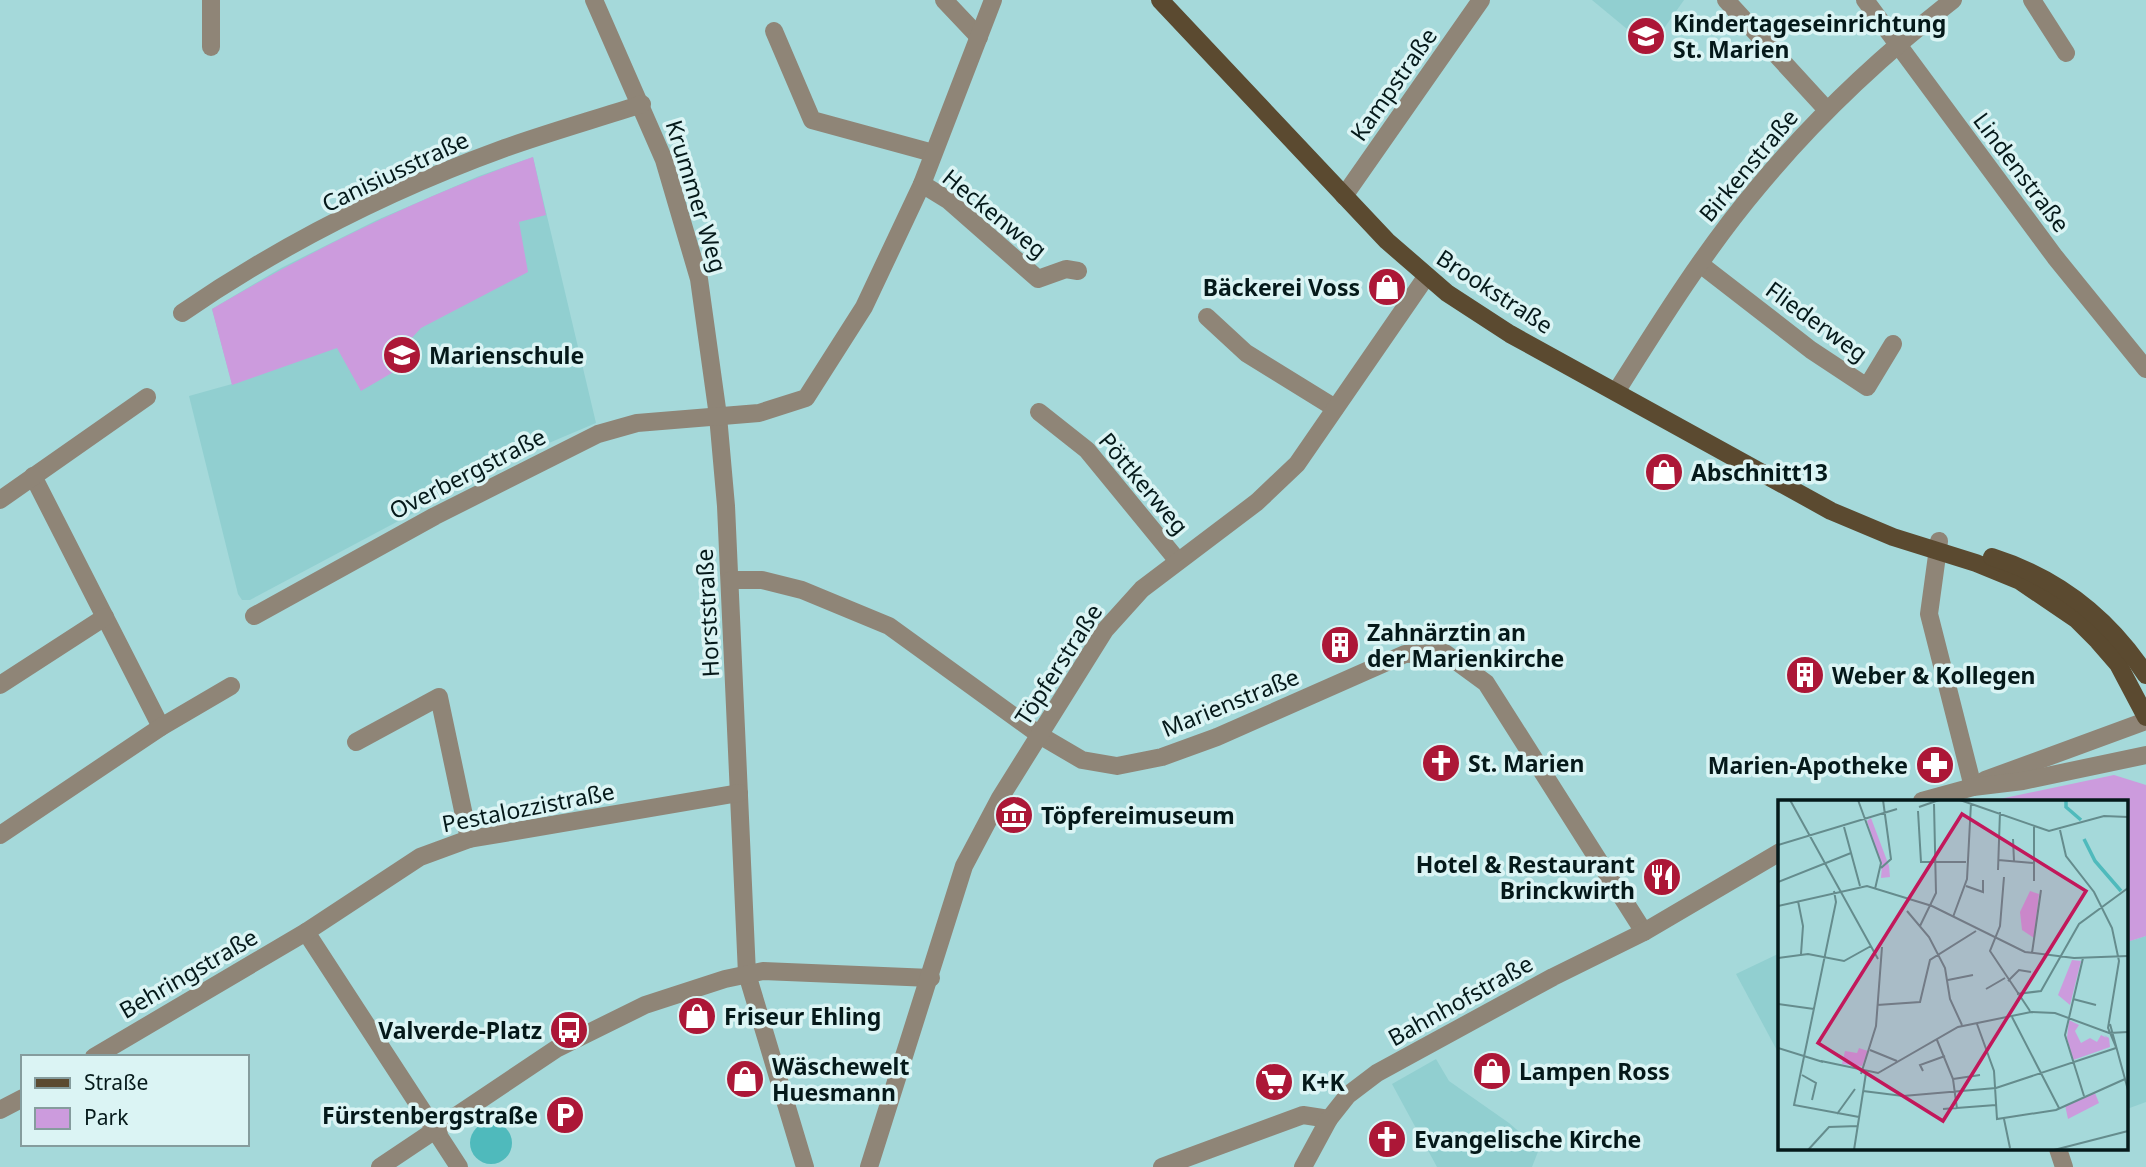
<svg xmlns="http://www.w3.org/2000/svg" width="2146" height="1167" viewBox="0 0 2146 1167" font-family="'Noto Sans',sans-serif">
<rect width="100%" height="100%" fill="#a5d9da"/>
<g fill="#91cfd0">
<polygon points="1592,0 1684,0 1650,48"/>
<polygon points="533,157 596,423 530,451 250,600 242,600 238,594 189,396 232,384 212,309 281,268 377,220 479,176"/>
<polygon points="2146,936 2146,1102 2127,1109 2127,942"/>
<polygon points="1780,953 1780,1056 1736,974"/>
<polygon points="1436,1059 1449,1081 1509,1123 1539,1149 1532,1167 1437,1167 1392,1084"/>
</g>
<g fill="#cc9bdd">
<path d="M533,157l13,58 -27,7 9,50 -107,56 -12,13 5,19 -53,31 -24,-43 -105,37 -20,-76c103,-61 208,-112 321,-152z"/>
<polygon points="2114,775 2146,785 2146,936 2127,942 2127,801 1995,800"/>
</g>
<circle fill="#4fbabc" cx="491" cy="1143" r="21"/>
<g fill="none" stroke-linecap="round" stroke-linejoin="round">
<g stroke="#8f8577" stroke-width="18">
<polyline points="594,0 664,160 699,279 718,416 726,506 747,974 805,1167"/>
<polyline points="944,0 979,37"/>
<polyline points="1726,0 1827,110"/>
<polyline points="1865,0 2055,257 2146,369"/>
<polyline points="2032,0 2066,53"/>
<polyline points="774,31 812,120 933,153"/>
<polyline points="211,47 211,0"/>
<polyline points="922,184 948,200 1038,279 1066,269 1078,271"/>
<polyline points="1344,196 1481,0"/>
<polyline points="1700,264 1811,350 1867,387 1893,344"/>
<path d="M182,313c99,-68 210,-124 323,-165 45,-16 91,-29 137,-44"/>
<polyline points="1207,317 1246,353 1335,408"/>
<path d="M1616,392c44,-70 89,-142 142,-205 58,-70 123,-131 195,-187"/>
<polyline points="1039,412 1087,450 1178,561"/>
<polyline points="33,476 161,727"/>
<polyline points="0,500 147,397"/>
<polyline points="1939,541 1929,614 1973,787"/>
<polyline points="731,580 762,580 802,590 889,626 1041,736 1082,760 1117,766 1162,757 1217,737 1405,654 1445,653 1486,683 1644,932"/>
<polyline points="254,616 435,516 598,434 637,423 759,413 806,398 864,307 922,184 993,0"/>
<polyline points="0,685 105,617"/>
<polyline points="356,742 439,697 469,839"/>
<polyline points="1985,780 2146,721"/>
<polyline points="1922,801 1973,787 2023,781 2146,755"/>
<polyline points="0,835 161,727 231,686"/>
<polyline points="306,932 459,1167"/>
<polyline points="94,1057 306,932 420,857 469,839 739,793"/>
<polyline points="0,1110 23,1098"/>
<polyline points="2058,1149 2064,1167"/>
<polyline points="380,1167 556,1049 645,1005 725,979 763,971 931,978"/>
<polyline points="869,1167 964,866 1000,798 1105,630 1142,589 1257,502 1297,464 1426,277"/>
<polyline points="1162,1167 1303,1115 1329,1119"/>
<polyline points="1303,1167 1329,1119 1348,1095 1377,1073 1553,977 1644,932 1780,852"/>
</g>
<g stroke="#5b4a30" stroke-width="18">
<polyline points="1160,0 1387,241 1447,293 1510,334 1831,511 1893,537 1976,563 2020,581 2076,619 2098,641 2118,664 2146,717"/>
<path d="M1992,557c66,21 116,60 154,118"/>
</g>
</g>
<defs>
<symbol id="school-disc" viewBox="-11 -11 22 22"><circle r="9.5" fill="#ac1737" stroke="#dbf4f4"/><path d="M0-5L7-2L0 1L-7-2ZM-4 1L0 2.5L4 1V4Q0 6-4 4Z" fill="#fff"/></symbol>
<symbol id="shop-disc" viewBox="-11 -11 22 22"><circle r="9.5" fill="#ac1737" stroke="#dbf4f4"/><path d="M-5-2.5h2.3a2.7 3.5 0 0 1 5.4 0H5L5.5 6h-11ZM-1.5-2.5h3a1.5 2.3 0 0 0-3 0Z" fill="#fff"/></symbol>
<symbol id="building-disc" viewBox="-11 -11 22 22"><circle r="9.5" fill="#ac1737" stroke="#dbf4f4"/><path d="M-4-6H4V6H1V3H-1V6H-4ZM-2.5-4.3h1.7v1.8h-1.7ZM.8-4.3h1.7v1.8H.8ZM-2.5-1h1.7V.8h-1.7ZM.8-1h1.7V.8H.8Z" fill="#fff"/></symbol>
<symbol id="church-disc" viewBox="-11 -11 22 22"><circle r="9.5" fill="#ac1737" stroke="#dbf4f4"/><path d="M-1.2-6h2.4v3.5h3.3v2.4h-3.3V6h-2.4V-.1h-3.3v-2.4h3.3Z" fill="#fff"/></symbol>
<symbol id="pharmacy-disc" viewBox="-11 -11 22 22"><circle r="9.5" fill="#ac1737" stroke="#dbf4f4"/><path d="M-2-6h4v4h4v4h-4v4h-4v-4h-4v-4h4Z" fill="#fff"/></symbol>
<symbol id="museum-disc" viewBox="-11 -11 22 22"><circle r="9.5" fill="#ac1737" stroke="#dbf4f4"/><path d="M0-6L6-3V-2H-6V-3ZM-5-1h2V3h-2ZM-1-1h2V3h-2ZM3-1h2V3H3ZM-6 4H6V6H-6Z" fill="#fff"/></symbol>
<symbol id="restaurant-disc" viewBox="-11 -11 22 22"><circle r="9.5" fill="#ac1737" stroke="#dbf4f4"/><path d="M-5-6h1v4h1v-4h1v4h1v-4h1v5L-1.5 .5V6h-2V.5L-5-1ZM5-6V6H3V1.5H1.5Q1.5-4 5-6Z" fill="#fff"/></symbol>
<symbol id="bus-disc" viewBox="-11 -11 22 22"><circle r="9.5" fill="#ac1737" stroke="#dbf4f4"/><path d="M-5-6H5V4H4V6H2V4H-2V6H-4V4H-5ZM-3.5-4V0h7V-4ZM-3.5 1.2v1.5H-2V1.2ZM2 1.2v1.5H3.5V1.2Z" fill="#fff"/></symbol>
<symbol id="supermarket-disc" viewBox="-11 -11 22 22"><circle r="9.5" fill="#ac1737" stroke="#dbf4f4"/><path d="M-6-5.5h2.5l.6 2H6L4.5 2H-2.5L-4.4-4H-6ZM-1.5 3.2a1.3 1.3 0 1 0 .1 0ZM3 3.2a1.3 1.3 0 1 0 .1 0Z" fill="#fff"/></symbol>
<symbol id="parking-disc" viewBox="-11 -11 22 22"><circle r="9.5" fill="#ac1737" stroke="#dbf4f4"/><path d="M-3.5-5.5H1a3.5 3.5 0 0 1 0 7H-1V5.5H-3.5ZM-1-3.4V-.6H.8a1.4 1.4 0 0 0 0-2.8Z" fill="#fff"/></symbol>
</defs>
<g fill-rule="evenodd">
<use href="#school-disc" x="1624" y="14" width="44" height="44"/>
<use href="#shop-disc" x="1365" y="265" width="44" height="44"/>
<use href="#school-disc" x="380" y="333" width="44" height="44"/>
<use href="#shop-disc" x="1642" y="450" width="44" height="44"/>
<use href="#building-disc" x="1318" y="623" width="44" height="44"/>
<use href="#building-disc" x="1783" y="653" width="44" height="44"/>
<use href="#church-disc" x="1419" y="741" width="44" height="44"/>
<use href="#pharmacy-disc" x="1913" y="743" width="44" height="44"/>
<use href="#museum-disc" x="992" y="793" width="44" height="44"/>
<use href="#restaurant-disc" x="1640" y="855" width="44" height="44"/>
<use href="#shop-disc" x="675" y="994" width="44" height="44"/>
<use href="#bus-disc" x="547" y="1008" width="44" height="44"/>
<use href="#shop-disc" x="1470" y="1049" width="44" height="44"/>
<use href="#shop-disc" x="723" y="1057" width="44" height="44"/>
<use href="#supermarket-disc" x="1252" y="1060" width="44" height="44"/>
<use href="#parking-disc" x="543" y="1093" width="44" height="44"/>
<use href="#church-disc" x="1365" y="1117" width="44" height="44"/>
</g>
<g text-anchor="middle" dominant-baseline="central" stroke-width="7" stroke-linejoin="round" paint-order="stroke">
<g font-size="23" font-weight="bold" fill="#05191a" stroke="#dbf4f4" text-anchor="start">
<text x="1673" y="23">Kindertageseinrichtung<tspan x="1673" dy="26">St. Marien</tspan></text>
<text x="1360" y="287" text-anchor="end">Bäckerei Voss</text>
<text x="429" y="355">Marienschule</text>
<text x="1691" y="472">Abschnitt13</text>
<text x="1367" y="632">Zahnärztin an<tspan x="1367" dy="26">der Marienkirche</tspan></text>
<text x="1832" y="675">Weber &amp; Kollegen</text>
<text x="1468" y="763">St. Marien</text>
<text x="1908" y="765" text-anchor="end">Marien-Apotheke</text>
<text x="1041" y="815">Töpfereimuseum</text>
<text x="1635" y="864" text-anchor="end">Hotel &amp; Restaurant<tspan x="1635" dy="26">Brinckwirth</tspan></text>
<text x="724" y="1016">Friseur Ehling</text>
<text x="542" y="1030" text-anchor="end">Valverde-Platz</text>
<text x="772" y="1066">Wäschewelt<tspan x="772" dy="26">Huesmann</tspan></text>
<text x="1519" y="1071">Lampen Ross</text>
<text x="1301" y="1082">K+K</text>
<text x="538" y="1115" text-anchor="end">Fürstenbergstraße</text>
<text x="1414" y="1139">Evangelische Kirche</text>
</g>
<g font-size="23" fill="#05191a" stroke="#dbf4f4">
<text transform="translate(1393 84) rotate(-55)">Kampstraße</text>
<text transform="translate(1748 165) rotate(-50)">Birkenstraße</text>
<text transform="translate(395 171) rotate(-25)">Canisiusstraße</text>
<text transform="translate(2022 172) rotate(53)">Lindenstraße</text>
<text transform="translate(697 196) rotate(73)">Krummer Weg</text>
<text transform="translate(995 213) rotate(39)">Heckenweg</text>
<text transform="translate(1495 291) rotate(33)">Brookstraße</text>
<text transform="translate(1817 321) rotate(36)">Fliederweg</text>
<text transform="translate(467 473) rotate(-27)">Overbergstraße</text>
<text transform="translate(1144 483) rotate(50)">Pöttkerweg</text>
<text transform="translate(707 613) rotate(-93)">Horststraße</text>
<text transform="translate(1058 664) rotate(-57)">Töpferstraße</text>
<text transform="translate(1230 702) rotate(-22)">Marienstraße</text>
<text transform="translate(528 807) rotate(-11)">Pestalozzistraße</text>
<text transform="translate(188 973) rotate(-30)">Behringstraße</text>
<text transform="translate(1460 1000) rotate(-29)">Bahnhofstraße</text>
</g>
</g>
<g transform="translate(1778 800)">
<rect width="350" height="350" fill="#a5d9da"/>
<path d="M93,18l18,48 1,11 -9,1 1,-12 -15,-45zM252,91l9,3 -5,44 -12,-8 -2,-18zM294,160l9,1 -11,44 -12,-10zM291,220l10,5 -4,6 6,12 9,-5 7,4 4,-7 6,3 -3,-3 5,3 1,9 -37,13 -6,-22zM81,248l9,3 -6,15 -20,-2 3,-13 12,2zM317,293l4,10 -31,16 -3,-14z" fill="#cc9bdd"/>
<path fill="none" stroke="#4fbabc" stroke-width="3.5" d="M288,0v7l15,13M306,39l11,22 26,30"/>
<path fill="none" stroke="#658c8d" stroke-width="2" d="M12,0l88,159M80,0l23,63 -6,26M182,0l89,31 55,-15 24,1M141,7l20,-7M140,11l3,51h45M66,27l16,59M256,27v54M282,30l6,26 28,36 18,36 7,33 -11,67 8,19M235,39l1,22M0,45l119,-36M220,60l35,3M103,68l10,-9 -8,-59M220,70l2,-58M226,77l-4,49 -10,25 40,60M0,82l73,-29M188,86l17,6v-12M56,91l2,11 -42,203 65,12M20,101l5,25 -2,28M0,106l89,-20 65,20 93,46 49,6 54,-2M129,111l22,26 16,31 5,31 12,26M175,117l14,-38 4,-76M142,126l16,-33 -2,-89M254,153l9,-63M0,158l30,-4 36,7 27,-15M305,158l-18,77 19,61M170,180l25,-5M230,181l11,-11 12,2M208,189l19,-11M239,194l24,-3 38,-67 49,-36M295,199l23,6M0,204l36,5M99,205l43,-3 10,-42 46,-29M234,217l47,91M199,224l17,47 3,48 59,-9 69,-31M332,224l18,66M159,240l16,39 4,30M0,248l45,14M92,250l27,11M43,261l57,12 80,-46 73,-15 24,1 54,20 19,-1M145,271l-3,-6 25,-9M83,274l15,-48 6,-79M24,275l14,8 -4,17M175,279l27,-4M85,291l40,5 93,-8 120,-40M165,309l53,-4M59,314l18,-25M226,319l6,29M30,350l21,-23 29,-1M76,350l12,-77M276,350l74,-19"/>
<path fill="#c2185b" fill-opacity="0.15" stroke="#c2185b" stroke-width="3.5" d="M184,14l124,77 -143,230 -125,-78z"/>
<rect width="350" height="350" fill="none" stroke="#05191a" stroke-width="3.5"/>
</g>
<rect x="21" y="1055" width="228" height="91" fill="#dbf4f4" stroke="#859c9d" stroke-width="2"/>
<rect x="35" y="1078" width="35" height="10" fill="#5b4a30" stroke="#859c9d" stroke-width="2"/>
<text x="84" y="1090" font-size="21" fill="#05191a">Straße</text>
<rect x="35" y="1108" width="35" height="21" fill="#cc9bdd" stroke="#859c9d" stroke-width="2"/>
<text x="84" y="1125" font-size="21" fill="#05191a">Park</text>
</svg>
